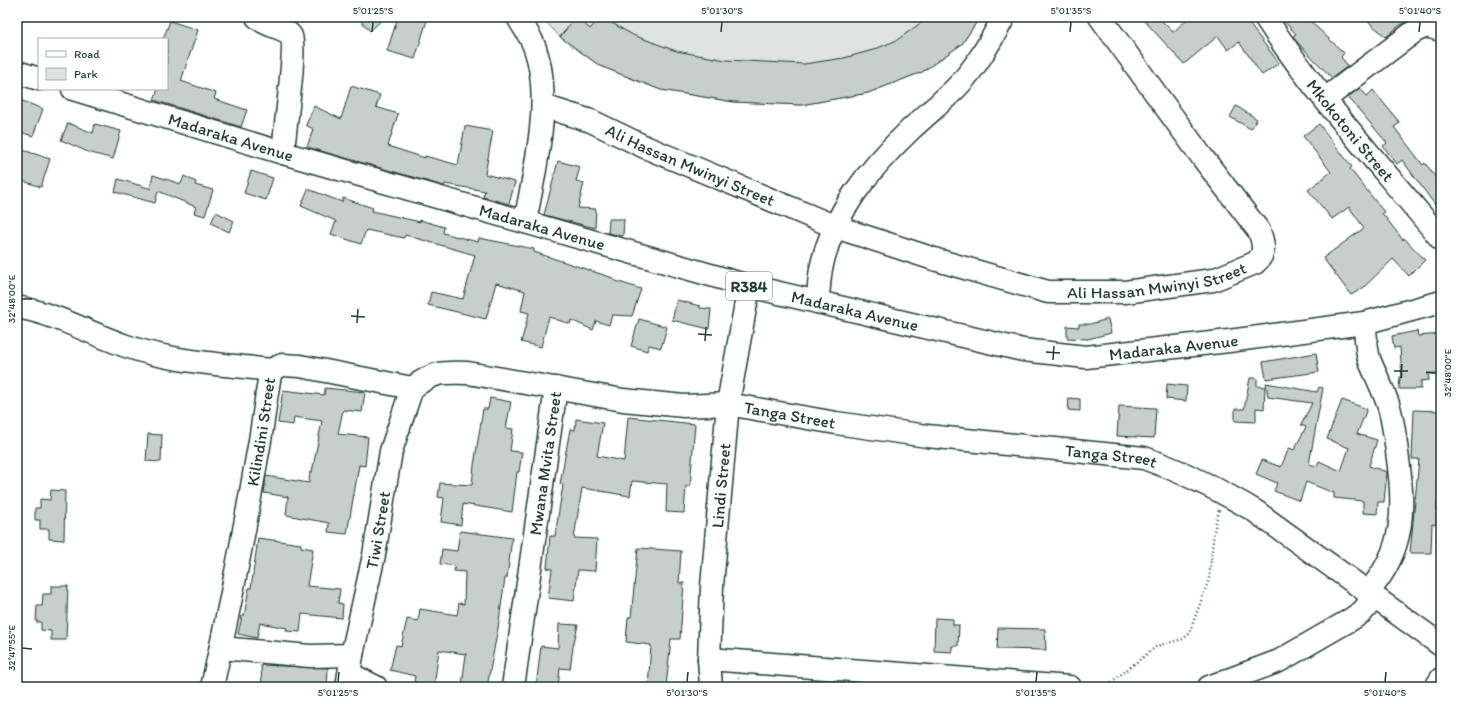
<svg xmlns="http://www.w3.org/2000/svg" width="1458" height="704" viewBox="0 0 1458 704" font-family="Itim,sans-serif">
<rect width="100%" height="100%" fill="#fff"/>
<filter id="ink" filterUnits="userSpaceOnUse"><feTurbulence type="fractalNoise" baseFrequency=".025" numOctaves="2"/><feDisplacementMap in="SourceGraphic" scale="8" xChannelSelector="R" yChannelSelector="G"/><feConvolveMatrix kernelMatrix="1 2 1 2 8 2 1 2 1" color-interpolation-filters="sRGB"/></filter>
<g filter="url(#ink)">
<polygon fill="#dee3e2" stroke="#7e908b" points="541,17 980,17 962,44 922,72 868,93 801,105 734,102 661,90 600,66 560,37"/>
<g fill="#c7cfcc" stroke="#1f3d34">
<polygon points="357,17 385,17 370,31"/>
<polygon points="398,17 428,17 415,59 387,51"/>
<polygon points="576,17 590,29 601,17 633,35 676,51 726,60 804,64 844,58 873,50 897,40 929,17 980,17 962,44 922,72 868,93 801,105 734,102 661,90 600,66 560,37"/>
<polygon points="1141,17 1158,17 1173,32 1190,17 1244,17 1279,63 1262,75 1239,42 1228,50 1218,36 1184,64"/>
<polygon points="1280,17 1306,17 1344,53 1341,57 1348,66 1332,78 1296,41 1293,36 1296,34"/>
<polygon points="1363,17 1416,17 1399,26 1386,37"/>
<polygon points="170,21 198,30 181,81 216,93 214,99 247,110 241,127 154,100 158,89 167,89 167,39 163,39"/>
<polygon points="351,86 380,95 376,107 398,114 388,146 425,158 425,156 458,165 465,126 493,131 485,174 515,182 509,204 483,197 485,191 445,184 444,186 307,147 313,129 306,125 314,106 341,119"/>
<polygon points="1360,88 1367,96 1373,90 1400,123 1394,127 1423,165 1425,163 1441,184 1441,213 1402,160 1397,164 1383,146 1387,143 1348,97"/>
<polygon points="20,100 43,109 33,136 17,131 17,108"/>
<polygon points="1236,106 1257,119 1251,129 1230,117"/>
<polygon points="68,123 93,133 95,124 121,131 113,159 88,152 61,140"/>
<polygon points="1319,124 1352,167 1350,169 1384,212 1382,213 1403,240 1404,238 1425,260 1409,276 1393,259 1363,288 1351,295 1323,258 1364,228 1349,207 1332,219 1308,190 1331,172 1303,136"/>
<polygon points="17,148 50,159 41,187 17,179"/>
<polygon points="558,161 580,167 576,181 584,183 578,208 596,209 595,228 544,215"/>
<polygon points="251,171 273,178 266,200 244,193"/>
<polygon points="153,175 181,184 184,176 196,182 195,185 213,190 205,216 194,213 196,207 158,191 155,203 115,192 118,179 152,189 150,188"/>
<polygon points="308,189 342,202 343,198 373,208 372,211 420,222 420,220 444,227 443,233 478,242 479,238 534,249 534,252 613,278 613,280 641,289 632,316 612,315 609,325 596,321 593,330 571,320 570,324 549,317 541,347 521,342 529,313 521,311 525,291 496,283 486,319 428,305 431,292 463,299 475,255 405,235 404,238 366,230 361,244 331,234 336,221 301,206"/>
<polygon points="216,212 234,221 229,232 211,223"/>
<polygon points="609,219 624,219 623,236 608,233"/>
<polygon points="677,300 700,306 700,308 711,309 709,329 672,320"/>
<polygon points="639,319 667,327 661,348 649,345 647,351 631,346"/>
<polygon points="1108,319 1111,333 1088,339 1067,338 1067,326 1079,327 1079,324 1090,324"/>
<polygon points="1417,331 1418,336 1441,334 1441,374 1428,374 1429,380 1421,381 1421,389 1399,389 1400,377 1402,377 1400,347 1394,348 1392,336"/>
<polygon points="1316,353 1319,372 1266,379 1263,362"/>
<polygon points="1250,378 1257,378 1257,386 1265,387 1264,409 1256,408 1256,422 1235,421 1235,409 1244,409"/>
<polygon points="1266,383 1317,392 1319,387 1323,388 1309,464 1317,466 1319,461 1341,471 1349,448 1327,439 1342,400 1367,409 1357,434 1377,440 1369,466 1387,472 1384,502 1378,502 1377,514 1363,513 1363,501 1334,498 1334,493 1306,482 1300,501 1274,491 1277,483 1256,474 1262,460 1281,467 1289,448 1294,450 1306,427 1301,425 1312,403 1268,397"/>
<polygon points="1167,384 1187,386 1186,401 1166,399"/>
<polygon points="325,388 365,392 362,412 343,410 338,434 368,437 365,466 359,465 347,534 328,532 329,523 286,515 288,497 264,493 266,476 309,483 310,472 312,472 322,421 294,417 293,425 278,423 283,390 324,395"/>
<polygon points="490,398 511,402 506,428 513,429 510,451 522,452 519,472 517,472 512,512 463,504 461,525 441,522 444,498 438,497 440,483 472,485 474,465 483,409 488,409"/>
<polygon points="1069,398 1080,399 1080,411 1068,410"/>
<polygon points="1119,406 1156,408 1154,438 1117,436"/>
<polygon points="1414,410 1441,411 1441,483 1438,482 1436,525 1432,524 1431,553 1410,553 1419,459 1412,459"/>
<polygon points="628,417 695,424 690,486 686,486 684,513 666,512 667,484 632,481 630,496 582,488 574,538 597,539 595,571 578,570 574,601 548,598 552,569 547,568 550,536 555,536 563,485 560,484 570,429 575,430 576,419 603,423 597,456 624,461"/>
<polygon points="148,434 162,435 161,462 146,461"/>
<polygon points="51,490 65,491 64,540 49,539 49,529 40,529 40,520 35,520 35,508 40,508 40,499 50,500"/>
<polygon points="460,531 512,538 507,578 505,578 498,628 487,687 462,685 466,654 439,650 434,686 414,683 415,676 390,670 396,645 401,646 407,619 418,621 420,609 457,615 459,603 464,604 465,572 454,571 455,566 440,564 442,549 457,551"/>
<polygon points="258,538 301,544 301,547 313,549 307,586 340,589 338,603 343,604 342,618 302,614 300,632 286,631 287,628 260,623 257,638 238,634 242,616 244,616 249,588 251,588"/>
<polygon points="638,548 681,551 679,583 684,583 680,639 671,639 666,687 648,687 651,645 626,642 628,617 631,617"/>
<polygon points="51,586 68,586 66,640 51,640 51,631 41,630 41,622 36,622 37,606 42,606 43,594 51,594"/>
<polygon points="935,618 953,619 953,625 959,625 958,646 952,646 952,652 934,651"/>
<polygon points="559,624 578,625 573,647 570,669 560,668 558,687 536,687 541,646 558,648"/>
<polygon points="998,628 1045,629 1046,650 997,649"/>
<polygon points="261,665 328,668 327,687 262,687"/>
</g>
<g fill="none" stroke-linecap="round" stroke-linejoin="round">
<defs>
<g id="minor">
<path d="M257,17c9,10 28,10 34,19 6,11 -7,98 -8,117"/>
<path d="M518,17c4,8 10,16 14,24 23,51 3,127 -7,181"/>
<path id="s1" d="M1265,17c51,79 116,149 176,222"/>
<polyline points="1325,99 1415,31 1426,26 1441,30"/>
<path id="s2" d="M543,106l48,15 54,26 191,80 101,33 111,32h77l88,-12 42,-17c11,-9 9,-19 4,-32l-57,-74 -102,-140"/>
<path d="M817,302c2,-11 2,-22 4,-33 11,-55 49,-101 89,-139 15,-14 32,-28 47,-43 20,-21 33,-45 47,-70"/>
<path d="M17,307c39,7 72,26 109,39 46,16 97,18 145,24"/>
<path d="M1364,323c2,11 2,25 5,36 6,15 14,30 19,45 5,15 7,32 9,48 8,54 9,98 -30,141"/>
<polyline points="221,648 310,656 352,655"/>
<polyline points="709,659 1070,687"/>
<polyline points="350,674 376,687"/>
<path id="s3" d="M212,687c17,-76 32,-153 45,-230 6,-29 8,-58 14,-87l11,-5 18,1 112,22c22,-16 28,-16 56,-15l155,27 61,6 44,-2 108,19 91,13 217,22c40,14 76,32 111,53l186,134"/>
<path id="s4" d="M347,687l5,-32 22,-100 17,-104 21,-63"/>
<path id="s5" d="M513,687l43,-299"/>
<path id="s6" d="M711,687l-2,-28 3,-73 16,-182 21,-118"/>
<polyline points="1209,687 1279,661 1350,620 1362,612 1374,598"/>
<polyline points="1436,687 1441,679"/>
</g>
<g id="major">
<polyline points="17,72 39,79"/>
<path id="s7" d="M73,89l210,64 466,133 274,64 63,7 143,-16 135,-18 77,-21"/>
</g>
</defs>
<use href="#minor" stroke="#1f3d34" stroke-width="25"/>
<use href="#major" stroke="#1f3d34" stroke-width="25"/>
<g stroke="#1f3d34" stroke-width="2.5" stroke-dasharray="1 3" stroke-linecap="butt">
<polyline points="738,678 739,687"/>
<polyline points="1105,687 1157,646 1183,639 1189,634 1209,579 1214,531 1219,510"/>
</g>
<use href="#minor" stroke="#fff" stroke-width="22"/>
<use href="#major" stroke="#fff" stroke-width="22"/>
</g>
</g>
<path fill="none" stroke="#1f3d34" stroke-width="1.5" d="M372,32l1,-10M721,32l1,-10M1070,32l1,-10M1419,32l1,-10M22,299h10M351,316l14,1M357,323l1,-14M698,334l14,1M705,341l1,-14M1046,352l14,1M1053,360l1,-14M1394,371h14M1426,372l10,1M1401,378l1,-14M22,648l10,1M338,682l1,-10M687,682l1,-10M1036,682l1,-10M1385,682l1,-10"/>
<g text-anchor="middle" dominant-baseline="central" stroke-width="3" stroke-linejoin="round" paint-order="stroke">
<rect fill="#fff" stroke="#627771" stroke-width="1" x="726" y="272" width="46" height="28" rx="3"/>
<g font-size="16" font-weight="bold" fill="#1f3d34">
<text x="749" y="286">R384</text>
</g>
<g font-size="17" fill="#1f3d34" stroke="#fff">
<text stroke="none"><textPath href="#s1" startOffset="142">Mkokotoni Street</textPath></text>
<text stroke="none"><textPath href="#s7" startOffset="165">Madaraka Avenue</textPath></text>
<text stroke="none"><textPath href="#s2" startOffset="159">Ali Hassan Mwinyi Street</textPath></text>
<text stroke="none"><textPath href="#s7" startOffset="489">Madaraka Avenue</textPath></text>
<text stroke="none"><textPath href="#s2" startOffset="649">Ali Hassan Mwinyi Street</textPath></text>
<text stroke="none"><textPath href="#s7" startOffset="813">Madaraka Avenue</textPath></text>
<text stroke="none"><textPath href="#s7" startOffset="1137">Madaraka Avenue</textPath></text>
<text stroke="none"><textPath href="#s3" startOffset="852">Tanga Street</textPath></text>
<text stroke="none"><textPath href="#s3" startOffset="260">Kilindini Street</textPath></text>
<text stroke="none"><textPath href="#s3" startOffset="1176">Tanga Street</textPath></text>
<text stroke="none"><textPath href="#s5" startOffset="226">Mwana Mvita Street</textPath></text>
<text stroke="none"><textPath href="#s6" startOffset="202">Lindi Street</textPath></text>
<text stroke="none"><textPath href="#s4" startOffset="160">Tiwi Street</textPath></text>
</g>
</g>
<rect width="1458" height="704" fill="none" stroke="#fff" stroke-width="44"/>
<rect x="38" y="38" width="130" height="52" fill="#ffffff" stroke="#a5b1ae"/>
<rect x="46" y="51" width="20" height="6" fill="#ffffff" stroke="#a5b1ae"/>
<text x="74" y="58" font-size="12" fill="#1f3d34">Road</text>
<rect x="46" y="68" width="20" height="12" fill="#dee3e2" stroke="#a5b1ae"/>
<text x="74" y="78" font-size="12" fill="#1f3d34">Park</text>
<rect x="22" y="22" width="1414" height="660" fill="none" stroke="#1f3d34" stroke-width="1.5"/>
<g font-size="10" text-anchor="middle" fill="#1f3d34">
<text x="373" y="14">5°01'25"S</text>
<text x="722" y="14">5°01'30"S</text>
<text x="1071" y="14">5°01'35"S</text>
<text x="1420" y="14">5°01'40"S</text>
<text transform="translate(11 299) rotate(-90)" y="4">32°48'00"E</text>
<text transform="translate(1447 373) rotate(-90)" y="4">32°48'00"E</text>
<text transform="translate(11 648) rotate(-90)" y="4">32°47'55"E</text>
<text x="338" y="696">5°01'25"S</text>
<text x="687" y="696">5°01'30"S</text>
<text x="1036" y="696">5°01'35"S</text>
<text x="1385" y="696">5°01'40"S</text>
</g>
</svg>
